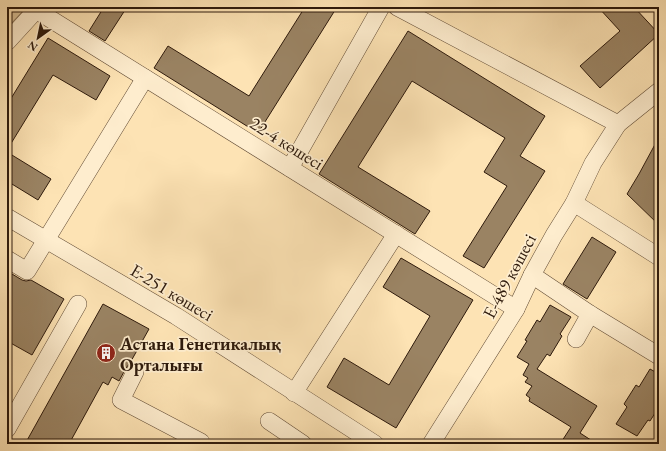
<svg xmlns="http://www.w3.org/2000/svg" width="666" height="451" viewBox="0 0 666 451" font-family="'EB Garamond',serif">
<rect width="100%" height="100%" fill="#fde3b4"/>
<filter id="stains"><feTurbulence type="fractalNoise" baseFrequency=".005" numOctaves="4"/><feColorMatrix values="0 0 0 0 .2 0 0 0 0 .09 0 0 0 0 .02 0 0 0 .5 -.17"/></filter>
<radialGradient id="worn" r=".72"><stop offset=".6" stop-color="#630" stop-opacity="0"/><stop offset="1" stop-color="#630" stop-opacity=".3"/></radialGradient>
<polygon fill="#dac197" stroke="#846e52" points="7,7 27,7 7,28"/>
<g fill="#9a8363" stroke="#2e1a0c">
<polygon points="104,7 127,7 105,41 89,31"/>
<polygon points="305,7 337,7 258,133 154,68 168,46 249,96"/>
<polygon points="598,7 634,7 659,34 600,88 580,66 620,31"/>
<polygon points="408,31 545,116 520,156 545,171 484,268 463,256 507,186 484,172 505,138 412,81 358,167 430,211 415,234 319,174"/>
<polygon points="48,38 110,76 96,100 53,75 7,150 7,105"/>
<polygon points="659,137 659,225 627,194 639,174"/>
<polygon points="7,152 51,179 38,200 7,181"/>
<polygon points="592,237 616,252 587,299 563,284"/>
<polygon points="401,258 473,300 396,428 327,387 344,358 389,385 430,316 383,287"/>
<polygon points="7,271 22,280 26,281 31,280 64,299 32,355 7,341"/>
<polygon points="103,304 149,329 130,363 126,368 119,381 112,377 108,385 103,382 69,444 25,444"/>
<polygon points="550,305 571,317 560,334 562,336 550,356 547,354 537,369 597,406 580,433 597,444 560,444 571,427 529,401 530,398 526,395 532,386 525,382 528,378 523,375 529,364 517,357 527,341 525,340 537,320 540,322"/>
<polygon points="650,369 659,374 659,407 650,421 648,420 637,436 616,424 627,407 624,404 636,385 639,387"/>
</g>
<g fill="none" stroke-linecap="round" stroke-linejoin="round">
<defs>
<g id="minor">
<polyline points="397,7 618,124"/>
<polyline points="36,10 516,309"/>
<polyline points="7,42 39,7"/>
<polyline points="290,168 381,7"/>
<polyline points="574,203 659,257"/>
<polyline points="7,217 176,316 375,444"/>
<polyline points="7,259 27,271 145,78"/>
<polyline points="532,275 590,314 659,356"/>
<polyline points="576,339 590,314"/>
<polyline points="135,372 121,400 201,442 199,444"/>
<polyline points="294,393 396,234"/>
<polyline points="269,421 303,444"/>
<polyline points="7,429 78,304"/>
<polyline points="431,444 516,309 532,275 554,235 574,203 593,163 618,124 659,91"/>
</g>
</defs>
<use href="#minor" stroke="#624c36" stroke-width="18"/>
<use href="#minor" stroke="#feedce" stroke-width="17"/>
</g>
<defs>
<symbol id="building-disc" viewBox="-11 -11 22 22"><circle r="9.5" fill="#8f2418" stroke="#feedce"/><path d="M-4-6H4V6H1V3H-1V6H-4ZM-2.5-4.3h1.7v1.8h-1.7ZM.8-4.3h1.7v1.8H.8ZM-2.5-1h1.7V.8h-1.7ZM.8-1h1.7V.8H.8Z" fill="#fff"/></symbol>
</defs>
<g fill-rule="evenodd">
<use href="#building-disc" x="95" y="342" width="22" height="22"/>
</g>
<g text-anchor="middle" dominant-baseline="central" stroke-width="3.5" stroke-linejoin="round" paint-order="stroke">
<g font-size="18" fill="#2e1a0c" stroke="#feedce">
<text transform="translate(287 143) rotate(32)">22-4 көшесі</text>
<text transform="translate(509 276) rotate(-62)">Е-489 көшесі</text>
<text transform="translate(172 292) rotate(31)">Е-251 көшесі</text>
</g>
<g font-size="18" font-weight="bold" fill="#2e1a0c" stroke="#feedce" text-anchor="start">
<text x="120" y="343">Астана Генетикалық<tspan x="120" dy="21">Орталығы</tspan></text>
</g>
</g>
<rect width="666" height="451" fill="none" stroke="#fde3b4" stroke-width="24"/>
<rect x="8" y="8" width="650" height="435" fill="none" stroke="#2e1a0c" stroke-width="2"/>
<rect x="12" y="12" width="642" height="427" fill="none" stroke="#2e1a0c"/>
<g transform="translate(38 38) rotate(213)" stroke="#feedce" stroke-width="3" paint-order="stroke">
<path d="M0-3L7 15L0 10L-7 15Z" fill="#2e1a0c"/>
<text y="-6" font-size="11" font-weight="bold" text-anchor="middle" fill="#2e1a0c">N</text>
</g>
<rect width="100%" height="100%" filter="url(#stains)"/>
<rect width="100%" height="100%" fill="url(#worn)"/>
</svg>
